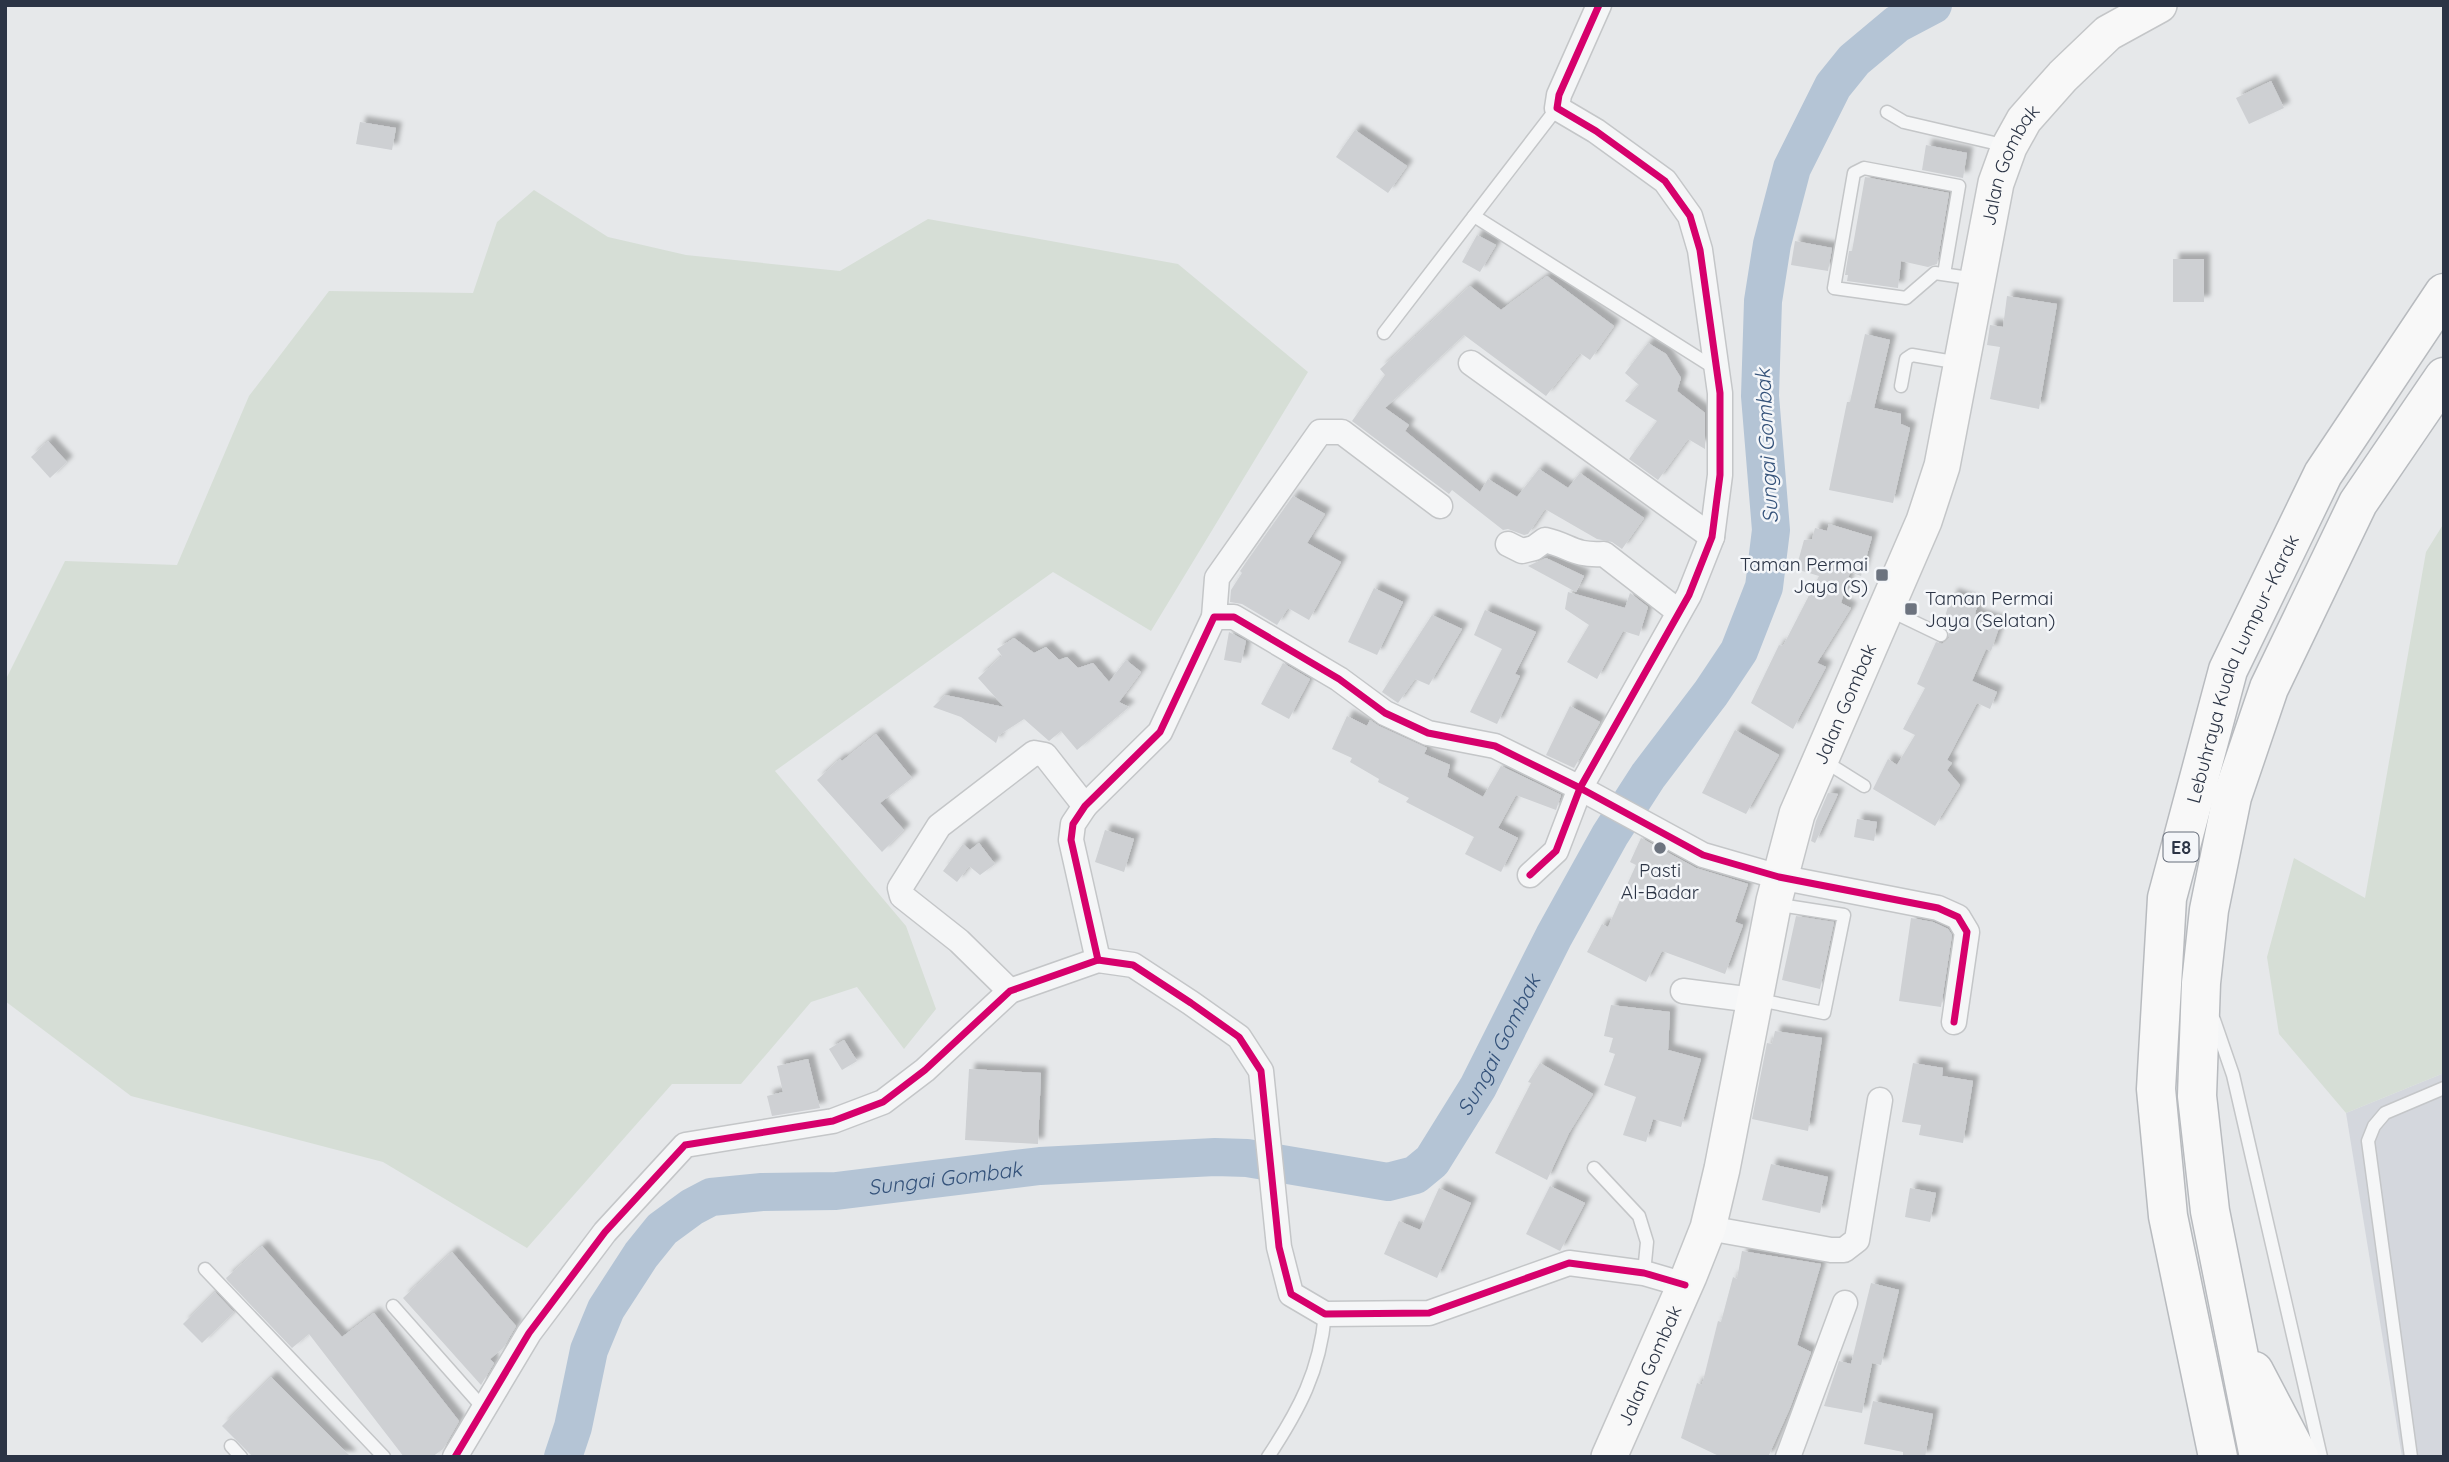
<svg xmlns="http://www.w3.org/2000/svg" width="2449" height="1462" viewBox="0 0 2449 1462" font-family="Quicksand,sans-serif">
<defs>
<filter id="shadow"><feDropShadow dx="6" dy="-6" stdDeviation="2" flood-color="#0004"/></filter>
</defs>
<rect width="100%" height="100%" fill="#e6e8ea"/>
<polygon fill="#d4d7dd" points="2444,1073 2444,1457 2402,1457 2346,1113"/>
<g fill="#d6ded6">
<polygon points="534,190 608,237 686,255 840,271 928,219 1178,264 1308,372 1151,631 1053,572 775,771 906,926 936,1009 904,1049 857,987 811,1002 741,1084 672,1084 527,1248 383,1162 131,1096 5,1001 5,681 65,561 177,565 249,396 329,291 473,293 497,222"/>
<polygon points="2444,523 2444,1073 2346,1113 2279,1034 2267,957 2294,858 2365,898 2426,552"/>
</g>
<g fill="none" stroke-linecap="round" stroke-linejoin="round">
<path stroke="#b4c4d5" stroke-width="38" id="s1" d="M563,1457l10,-30 16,-77 17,-41 35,-54 21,-26 30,-22 19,-10 51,-5 74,-1 204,-25 175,-9 32,1 141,24 27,-7 17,-14 46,-74 76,-151 56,-101 38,-59 63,-83 28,-42 25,-64 7,-57 -11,-134 3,-95 9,-57 20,-76 41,-82 21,-26 43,-36 36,-19"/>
</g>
<g fill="#ced0d3" filter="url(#shadow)">
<polygon points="2271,81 2284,108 2249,124 2236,98"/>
<polygon points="360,122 396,128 392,150 356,144"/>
<polygon points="1355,130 1407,166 1388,193 1336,157"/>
<polygon points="1926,145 1967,153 1963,178 1922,170"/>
<polygon points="1865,177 1949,193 1937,264 1928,267 1901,261 1898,288 1847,281 1848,275 1845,275 1849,251 1852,251"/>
<polygon points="1477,235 1496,245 1480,272 1462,262"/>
<polygon points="1795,241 1832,248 1828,271 1791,265"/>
<rect x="2173" y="259" width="31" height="43"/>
<polygon points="1547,276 1614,326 1590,360 1580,353 1546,396 1464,335 1385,408 1409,425 1405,431 1480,492 1488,479 1517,497 1539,469 1568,488 1580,473 1644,518 1622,549 1612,542 1597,539 1545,509 1528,534 1524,535 1508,529 1503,530 1452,490 1449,494 1352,421 1385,375 1380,369 1470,286 1501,310"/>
<polygon points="2007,296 2057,304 2039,409 1990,399 2000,347 1987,345 1990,325 2003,327"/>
<polygon points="1865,334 1890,340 1874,408 1901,414 1901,424 1910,428 1893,503 1829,490 1847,402 1850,402"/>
<polygon points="1648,343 1666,354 1681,378 1677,391 1705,413 1705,449 1688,439 1658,480 1629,459 1657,421 1625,401 1639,385 1625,373"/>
<polygon points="48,441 67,462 50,478 31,457"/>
<polygon points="1293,496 1325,514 1307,543 1341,562 1309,620 1288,608 1277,625 1242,604 1230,602 1231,590 1242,573 1240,571"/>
<polygon points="1829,524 1872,537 1861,576 1850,572 1841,603 1851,608 1817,663 1826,667 1793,729 1751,703 1779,645 1783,646 1819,576 1796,569 1804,540 1812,539 1815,528 1827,531"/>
<polygon points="1546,558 1584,576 1576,592 1528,566"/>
<polygon points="1374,588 1403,602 1377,655 1348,642"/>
<polygon points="1568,592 1625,608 1630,593 1648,607 1639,636 1623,631 1597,679 1567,662 1589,625 1565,609"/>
<polygon points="1952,594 1978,603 1975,614 2001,622 1991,651 1986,649 1972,681 1997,692 1990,709 1977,703 1947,760 1952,763 1947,770 1960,785 1935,826 1873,789 1888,759 1897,765 1915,735 1903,729 1925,688 1917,684 1936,642 1942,644 1949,638 1949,631 1942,626"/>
<polygon points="1485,610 1536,632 1515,674 1520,676 1497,724 1470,712 1502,649 1474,635"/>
<polygon points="1432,615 1462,629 1429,685 1415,679 1398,703 1382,692"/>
<polygon points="1229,632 1246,641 1241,663 1224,660"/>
<polygon points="1014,638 1034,653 1046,647 1059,660 1067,657 1078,668 1093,663 1109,682 1126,660 1141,672 1119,702 1129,707 1077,750 1061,731 1049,741 1024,719 999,735 996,743 961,717 933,707 945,695 1004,707 978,678 1002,656 997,649"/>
<polygon points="1283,663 1310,679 1289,719 1261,704"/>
<polygon points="1570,706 1600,722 1574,768 1546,755"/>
<polygon points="1347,716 1367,726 1370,720 1379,726 1427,748 1424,754 1450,765 1447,777 1483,797 1501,766 1561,795 1556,810 1516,795 1498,828 1518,838 1501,872 1465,854 1474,837 1406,802 1409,798 1378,782 1379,779 1350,762 1352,758 1332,749"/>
<polygon points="1735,730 1779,755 1746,814 1702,793"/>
<polygon points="876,734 912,778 880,803 904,830 882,852 817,780 840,759 842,761"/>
<polygon points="1828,793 1838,794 1815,843 1811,841 1816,821"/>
<polygon points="1857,819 1877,822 1874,841 1854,837"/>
<polygon points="1105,830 1134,839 1124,872 1095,862"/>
<polygon points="1641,838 1696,868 1748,884 1735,922 1743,925 1725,974 1662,951 1646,982 1587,952 1602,924 1608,927 1636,865 1630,862"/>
<polygon points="979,843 995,864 980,875 969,866 957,882 943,871 963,844 970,850"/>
<polygon points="1796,916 1834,922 1820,989 1782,980"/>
<polygon points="1911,918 1933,922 1948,929 1952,935 1941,1007 1899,1001"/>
<polygon points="1611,1005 1670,1012 1668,1050 1701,1059 1681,1127 1653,1119 1646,1142 1623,1135 1636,1097 1604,1085 1615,1054 1609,1052 1613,1038 1604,1036"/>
<polygon points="1775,1031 1822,1038 1808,1131 1752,1119 1767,1043 1772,1044"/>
<polygon points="844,1040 857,1061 842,1070 829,1049"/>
<polygon points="808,1059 820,1108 772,1116 767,1096 783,1092 777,1066"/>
<polygon points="1540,1063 1593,1094 1569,1133 1547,1180 1495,1153 1531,1083 1528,1082"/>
<polygon points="1913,1063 1943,1068 1942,1076 1973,1081 1963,1143 1919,1135 1921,1125 1902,1122"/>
<polygon points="969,1069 1041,1073 1038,1144 965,1140"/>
<polygon points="1771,1164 1828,1177 1820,1213 1762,1200"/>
<polygon points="1550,1186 1585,1203 1560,1251 1526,1234"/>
<polygon points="1439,1188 1471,1203 1437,1278 1384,1254 1399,1221 1420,1230"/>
<polygon points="1910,1188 1936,1193 1930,1222 1905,1217"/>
<polygon points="262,1246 342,1337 374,1313 459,1421 443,1449 432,1457 404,1457 309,1334 292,1348 227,1280 226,1278"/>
<polygon points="1742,1251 1821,1264 1797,1345 1811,1352 1790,1408 1768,1457 1721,1457 1681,1438 1697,1383 1702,1385 1718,1321 1721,1322 1733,1277 1737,1279"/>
<polygon points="452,1252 516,1326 503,1348 490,1359 494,1363 481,1385 403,1298"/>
<polygon points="1871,1283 1899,1290 1881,1365 1872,1363 1862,1413 1824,1406 1839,1361 1851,1364"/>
<polygon points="215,1292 234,1312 202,1343 183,1324"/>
<polygon points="271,1377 351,1457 253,1457 222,1426"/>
<polygon points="1873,1401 1933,1414 1925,1457 1903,1457 1903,1452 1864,1444"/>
</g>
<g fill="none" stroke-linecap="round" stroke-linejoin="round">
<defs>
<g id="service">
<polyline points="1887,112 1904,122 2007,146"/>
<polyline points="1474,216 1716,369"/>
<polyline points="1944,274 1959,186 1864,168 1854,173 1834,288 1906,298 1935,273 1976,279"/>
<polyline points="1384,333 1557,108"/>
<polyline points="1901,386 1906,359 1912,355 1960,363"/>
<polyline points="1889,610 1941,635"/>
<polyline points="1824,761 1864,786"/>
<polyline points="1759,1000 1824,1013 1844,915 1780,905 1779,911"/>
<polyline points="2214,1020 2233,1075 2321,1457"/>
<polyline points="1594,1168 1639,1216 1647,1242 1644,1273"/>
<polyline points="205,1269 384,1457"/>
<polyline points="393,1306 485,1410"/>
<polyline points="231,1446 241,1457"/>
<path d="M1268,1457c31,-47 52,-86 57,-143"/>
<polyline points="2411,1457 2368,1141 2374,1126 2385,1113 2444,1088"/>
</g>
<g id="minor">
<polyline points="1471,363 1712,537"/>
<path d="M1508,544l14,7 12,-3 11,-8c26,6 28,16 59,14l75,58"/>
<polyline points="1214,617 1217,578 1320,432 1342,432 1440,506"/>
<polyline points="1530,875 1556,851 1580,788 1689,595 1712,537 1720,475 1720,393 1700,250 1690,216 1665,181 1596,131 1557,108 1559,95 1599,5"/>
<polyline points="1098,960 1071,840 1073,824 1085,806 1160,732 1214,617 1234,617 1339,679 1385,713 1428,733 1495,746 1580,788 1703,855 1779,877 1938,908 1958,917 1967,932 1954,1022"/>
<polyline points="1010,991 959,941 902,896 900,888 939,826 1034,753 1045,755 1085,806"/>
<polyline points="1683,991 1753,1000"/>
<polyline points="1708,1228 1831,1250 1844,1250 1857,1240 1880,1100"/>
<polyline points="455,1457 529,1333 605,1232 685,1145 833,1121 883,1102 925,1070 1010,991 1098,960 1133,965 1191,1003 1239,1037 1261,1071 1279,1247 1291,1294 1325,1314 1429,1313 1569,1263 1644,1273 1685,1285"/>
<polyline points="1788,1457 1845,1303"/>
</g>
<g id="secondary">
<path id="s2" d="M1609,1457l80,-181 19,-48 14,-59 52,-268 23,-87 127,-293 18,-55 54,-283 13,-36 15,-27 39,-44 45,-43 51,-28"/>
</g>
<g id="motorway">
<polyline points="2254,1371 2299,1457"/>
<path id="s3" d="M2218,1457l-50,-241 -12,-127 11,-191 61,-228 95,-196 121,-181"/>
<polyline points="2259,1457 2210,1211 2197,1096 2201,983 2209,910 2232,797 2269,688 2358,503 2444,377"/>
</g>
</defs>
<use href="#service" stroke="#c4c6c8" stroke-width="15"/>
<use href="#minor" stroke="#c4c6c8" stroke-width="27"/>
<use href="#secondary" stroke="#c4c6c8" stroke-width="38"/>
<use href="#motorway" stroke="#b8bbbf" stroke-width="41"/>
<use href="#service" stroke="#f5f6f7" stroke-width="12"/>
<use href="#minor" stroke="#f5f6f7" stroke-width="24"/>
<use href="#secondary" stroke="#f8f8f8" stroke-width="35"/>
<use href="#motorway" stroke="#f8f8f8" stroke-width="38"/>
<defs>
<g id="cycleway">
<polyline points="1530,875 1556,851 1580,788 1689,595 1712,537 1720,475 1720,393 1700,250 1690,216 1665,181 1596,131 1557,108 1559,95 1599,5"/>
<polyline points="1098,960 1071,840 1073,824 1085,806 1160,732 1214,617 1234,617 1339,679 1385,713 1428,733 1495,746 1580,788 1703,855 1779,877 1938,908 1958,917 1967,932 1954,1022"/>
<polyline points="455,1457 529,1333 605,1232 685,1145 833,1121 883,1102 925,1070 1010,991 1098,960 1133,965 1191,1003 1239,1037 1261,1071 1279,1247 1291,1294 1325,1314 1429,1313 1569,1263 1644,1273 1685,1285"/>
</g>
</defs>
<use href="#cycleway" stroke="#f4f6f9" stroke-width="11"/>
<use href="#cycleway" stroke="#d6006c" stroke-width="7"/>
</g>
<g fill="#6c737f" stroke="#f4f6f9" stroke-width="2.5">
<rect x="1875" y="568" width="14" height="14" rx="3.5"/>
<rect x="1904" y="602" width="14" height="14" rx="3.5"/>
<circle cx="1660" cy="848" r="7"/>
</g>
<g text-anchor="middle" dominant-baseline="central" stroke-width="5" stroke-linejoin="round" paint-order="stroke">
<rect fill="#f4f6f9" stroke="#676e7b" stroke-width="2" x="2163.5" y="832.5" width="35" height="29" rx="5"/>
<g font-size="18" font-weight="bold" fill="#2b3445">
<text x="2181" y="847">E8</text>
</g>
<g font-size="19" fill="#2b3445" stroke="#f4f6f9">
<text stroke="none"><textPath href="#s2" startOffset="1360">Jalan Gombak</textPath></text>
<text stroke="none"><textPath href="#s3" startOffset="807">Lebuhraya Kuala Lumpur–Karak</textPath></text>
<text stroke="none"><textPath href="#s2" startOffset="793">Jalan Gombak</textPath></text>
<text stroke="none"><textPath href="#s2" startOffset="100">Jalan Gombak</textPath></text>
</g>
<g font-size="19" fill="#2b3445" stroke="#f4f6f9" text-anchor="end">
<text x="1868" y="564">Taman Permai<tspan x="1868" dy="22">Jaya (S)</tspan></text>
<text x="1925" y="598" text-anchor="start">Taman Permai<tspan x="1925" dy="22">Jaya (Selatan)</tspan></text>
<text x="1660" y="870" text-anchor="middle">Pasti<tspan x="1660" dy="22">Al-Badar</tspan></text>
</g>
<g font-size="21" font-style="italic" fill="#34527a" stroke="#f4f6f9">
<text transform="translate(1766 446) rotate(-93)">Sungai Gombak</text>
<text stroke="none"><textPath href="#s1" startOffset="1176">Sungai Gombak</textPath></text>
<text stroke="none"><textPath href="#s1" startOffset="546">Sungai Gombak</textPath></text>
</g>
</g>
<rect width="2449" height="1462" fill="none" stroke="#2b3445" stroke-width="14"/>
</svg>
